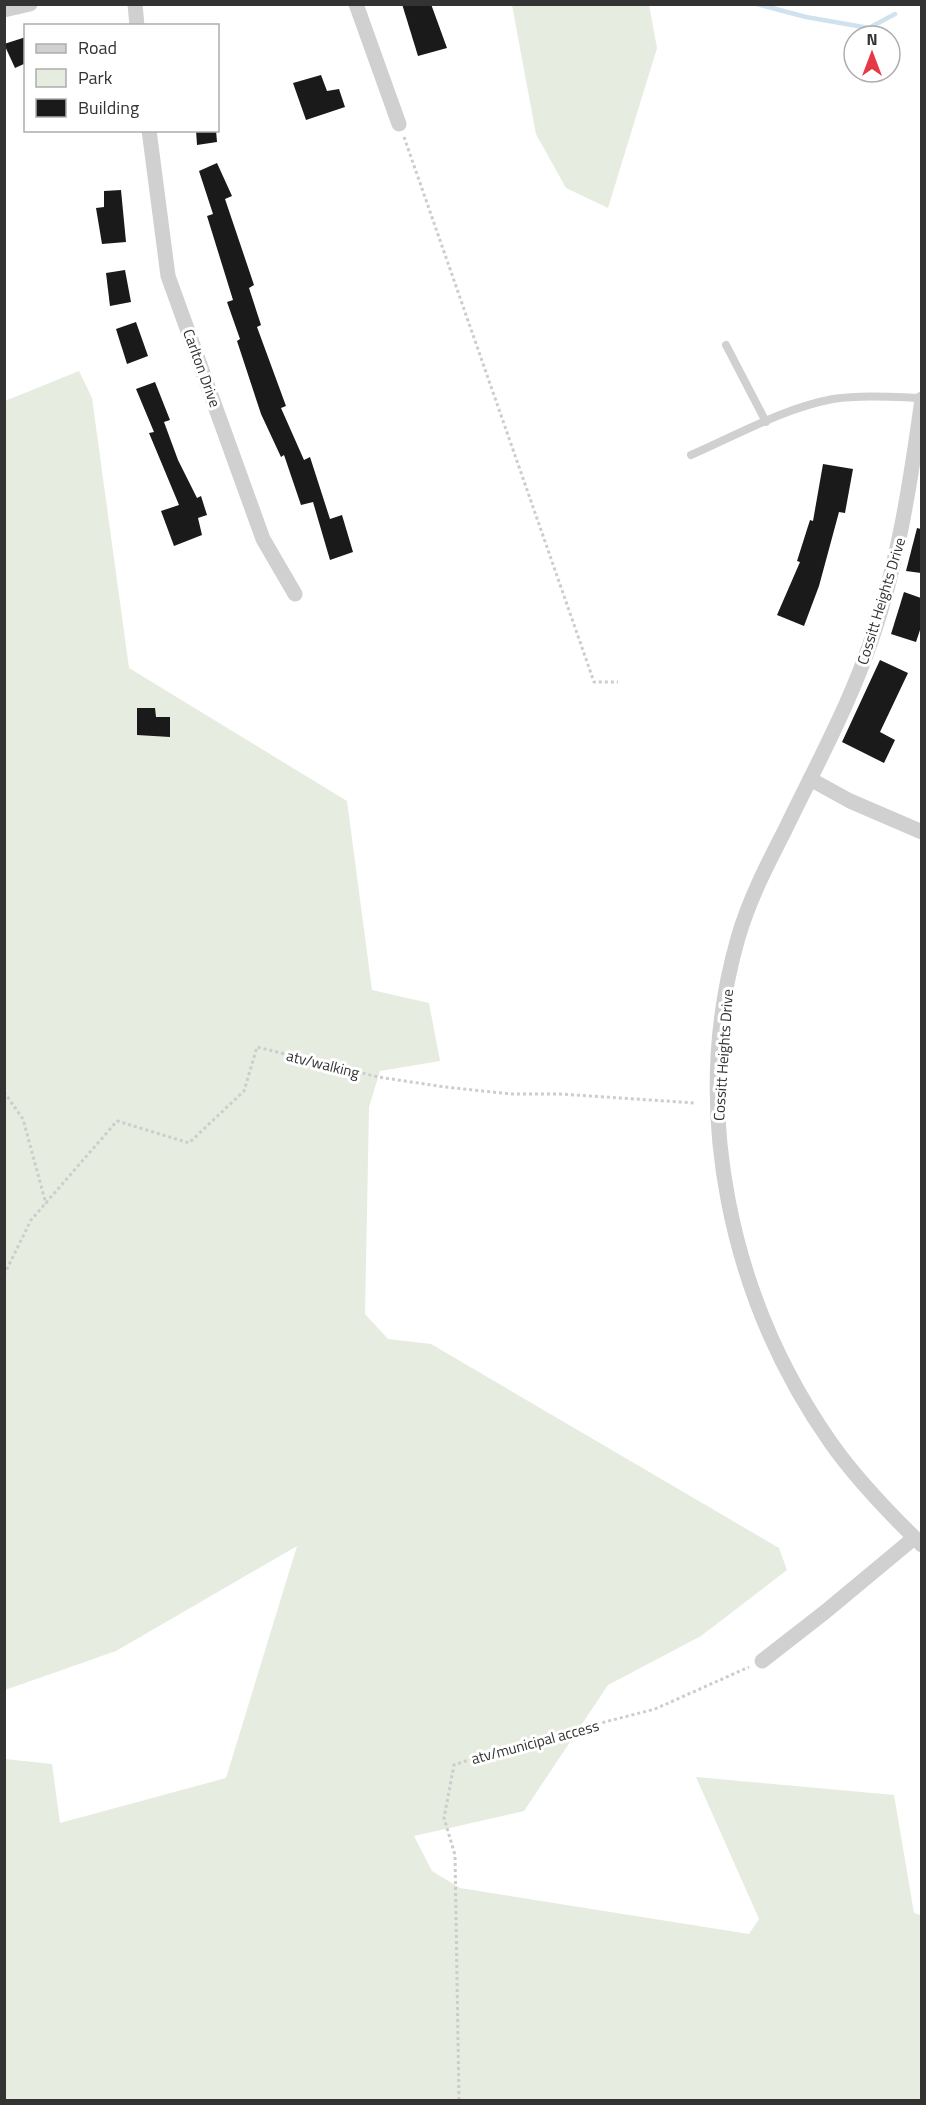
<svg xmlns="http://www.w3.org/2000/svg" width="926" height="2105" viewBox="0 0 926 2105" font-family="'Titillium Web',sans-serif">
<rect width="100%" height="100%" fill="#fff"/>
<g fill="#e6ecdf">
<polygon points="512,5 649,5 657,48 608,208 566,188 536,134"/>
<polygon points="79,371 92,398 129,668 347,801 372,990 429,1003 440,1061 380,1071 369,1107 365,1314 388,1339 431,1344 779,1548 787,1570 701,1636 608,1685 524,1811 414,1836 432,1871 460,1888 749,1934 759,1919 696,1777 894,1795 914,1913 921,1915 922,2100 5,2100 5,1759 52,1764 60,1823 226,1778 297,1546 116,1651 5,1690 5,401"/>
</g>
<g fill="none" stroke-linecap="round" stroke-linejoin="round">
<polyline stroke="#cfe2ee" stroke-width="4.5" points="757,4 806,17 869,28 895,14"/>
</g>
<g fill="#1a1a1a">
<polygon points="402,4 431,4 447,48 418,56"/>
<polygon points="26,37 26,63 15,68 4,44"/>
<polygon points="321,75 327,91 339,89 345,107 306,120 293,83"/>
<polygon points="196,130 216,130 217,142 197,145"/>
<polygon points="217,163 232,196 225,199 254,285 249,288 261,325 257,327 286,406 281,408 304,460 310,457 330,519 342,515 353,552 330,560 313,502 301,505 284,455 281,457 261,414 237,341 240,339 227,302 233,300 207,216 213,214 199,171"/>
<polygon points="121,190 126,242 102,244 96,208 104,207 104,191"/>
<polygon points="125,270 131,302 110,306 106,273"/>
<polygon points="136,322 148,356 127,364 116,329"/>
<polygon points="155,382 170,420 164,422 178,460 197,498 201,496 207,515 198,518 202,535 174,546 161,511 179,505 149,433 154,432 136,389"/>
<polygon points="823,464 853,469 845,513 839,512 819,586 804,626 777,615 800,562 797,561 810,520 813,521"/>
<polygon points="917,528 921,529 921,573 906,571"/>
<polygon points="904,592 921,598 921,627 916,642 891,634"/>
<polygon points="880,660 908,673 880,732 895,740 884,763 842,742"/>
<polygon points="137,708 155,708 156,717 170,717 170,737 137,735"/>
</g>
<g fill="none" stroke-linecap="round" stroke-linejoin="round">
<g stroke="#cdcdcd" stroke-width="3" stroke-dasharray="3 3" stroke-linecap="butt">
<polyline points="404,137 594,682 618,682"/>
<polyline points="4,1092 23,1119 46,1204"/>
<polyline points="4,1275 31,1220 117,1121 189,1143 244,1091 257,1047 378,1077 445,1087 511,1094 560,1094 695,1103"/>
<polyline points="459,2100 455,1855 444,1818 454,1765 500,1749 655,1709 749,1667"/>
</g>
<g stroke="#d0d0d0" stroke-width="8">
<polyline points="726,345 766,422"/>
<path d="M691,455c46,-20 93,-47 142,-56 29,-4 59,-2 89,-1"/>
</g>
<g stroke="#d0d0d0" stroke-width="15">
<polyline points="135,4 137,26"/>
<polyline points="356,4 399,124"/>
<polyline points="4,10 30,4"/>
<polyline points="149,130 168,276 263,539 295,594"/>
<path d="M922,399c-12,87 -25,173 -56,256 -22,60 -53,117 -81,175 -18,35 -36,70 -47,108 -49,171 -8,361 93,505 26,37 58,70 91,102"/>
<polyline points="810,779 850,801 922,832"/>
<polyline points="762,1661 825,1612 914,1538"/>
</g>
</g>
<g text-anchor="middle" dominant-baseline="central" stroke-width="6" stroke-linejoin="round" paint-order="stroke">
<g font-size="15" fill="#333" stroke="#fff">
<text transform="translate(202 368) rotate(70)">Carlton Drive</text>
<text transform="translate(881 601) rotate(-73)">Cossitt Heights Drive</text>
<text transform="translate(723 1055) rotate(-86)">Cossitt Heights Drive</text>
<text transform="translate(323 1064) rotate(14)">atv/walking</text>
<text transform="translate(535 1742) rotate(-15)">atv/municipal access</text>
</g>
</g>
<rect width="926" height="2105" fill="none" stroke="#333333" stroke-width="12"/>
<rect x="24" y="24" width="195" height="108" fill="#ffffff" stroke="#adadad" stroke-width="1.5"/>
<rect x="36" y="44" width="30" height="9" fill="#d0d0d0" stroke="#adadad" stroke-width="1.5"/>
<text x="78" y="54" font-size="18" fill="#333333">Road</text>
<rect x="36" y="69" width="30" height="18" fill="#e6ecdf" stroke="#adadad" stroke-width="1.5"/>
<text x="78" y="84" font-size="18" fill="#333333">Park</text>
<rect x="36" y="99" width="30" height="18" fill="#1a1a1a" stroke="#adadad" stroke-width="1.5"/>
<text x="78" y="114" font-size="18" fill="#333333">Building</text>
<g transform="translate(872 54)"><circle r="28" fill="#ffffff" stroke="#adadad" stroke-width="1.5"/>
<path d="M0-4.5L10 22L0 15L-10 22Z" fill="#e63946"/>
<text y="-9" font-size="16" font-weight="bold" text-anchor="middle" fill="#333333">N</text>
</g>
</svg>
